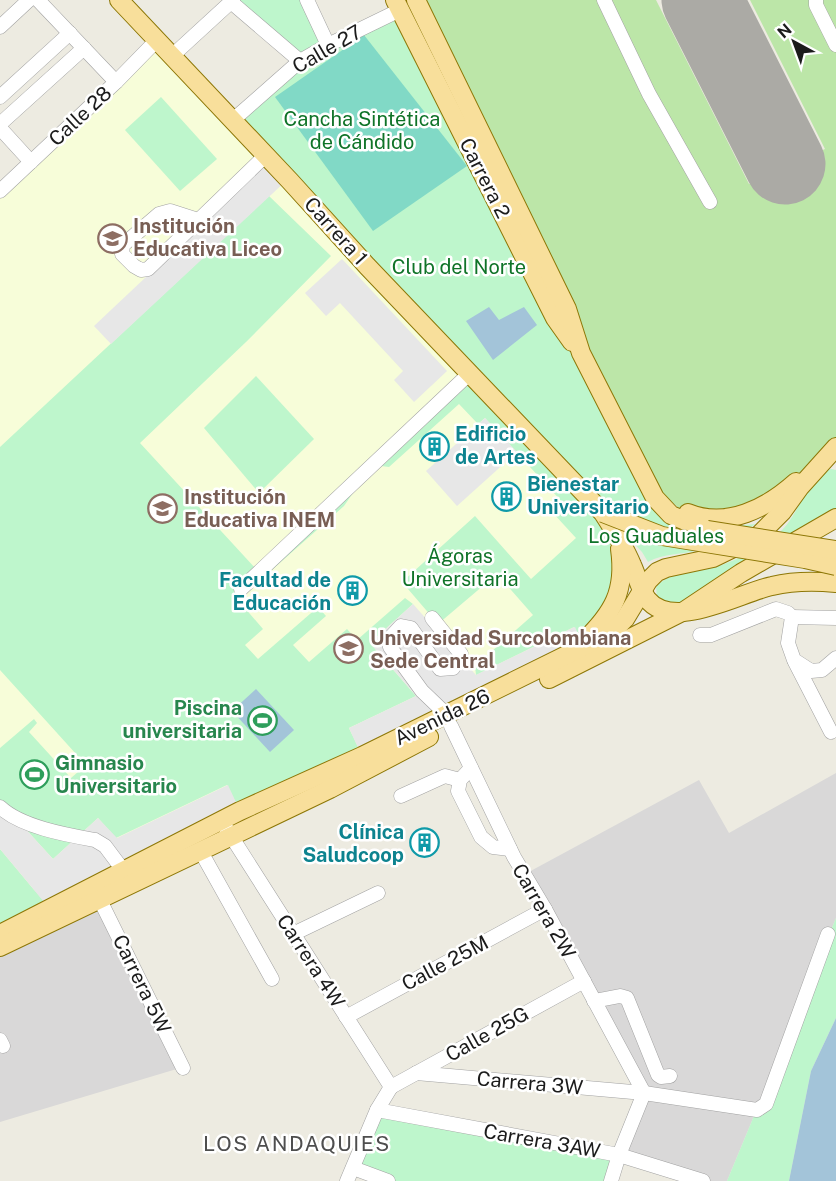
<svg xmlns="http://www.w3.org/2000/svg" width="836" height="1181" viewBox="0 0 836 1181" font-family="'Public Sans',sans-serif">
<rect width="100%" height="100%" fill="#edebe1"/>
<g fill="#d9d8d8">
<polygon points="836,773 836,918 727,1181 701,1181 622,1158 644,1093 525,874 699,780 729,833"/>
<polygon points="99,902 180,1068 0,1122 0,948"/>
</g>
<polygon fill="#f7fdd9" points="159,42 473,380 463,388 592,527 574,627 0,907 0,192"/>
<polygon fill="#bce6a8" points="416,0 656,0 749,184 825,149 750,0 836,0 836,439 784,493 750,513 681,510 645,478"/>
<g fill="#bef6cc">
<path d="M234,0h71l22,47 71,-39 247,470 53,51 58,-5c-19,11 -37,19 -57,26 -17,5 -35,3 -51,12l-6,-10 -36,-38 14,45 -1,23 -35,65 -10,-20 -98,48 -1,-9 58,-51 -36,-41 -59,50 -36,-42 73,-66 56,63 45,-41 -23,-25 10,-10 -78,-85 -7,6 -19,-20 -70,63 -8,-1 -26,24 -11,16 -106,94 25,29 -18,16 13,14 60,-52 8,9 -33,29 16,17 38,-33 10,11 48,-42 8,6 -43,39 46,53 -67,32 13,28 -122,55 -13,-26 -111,53 -18,-20 -45,41 -53,-58v-53l34,-29 3,4 -8,9 42,46 15,-13 -86,-95v-223l269,-251 62,60 -85,86 -106,101 117,127 216,-190 -238,-259 68,-61z"/>
<polygon points="161,97 217,159 180,191 125,130"/>
<polygon points="256,376 314,439 259,493 204,428"/>
<path d="M831,469l5,1v39l-155,94 -17,-1 -7,-5 -1,-10c14,-16 40,-15 60,-20 22,-7 47,-20 64,-35 19,-17 27,-55 51,-63z"/>
<polygon points="0,849 50,909 0,934"/>
<polygon points="836,918 836,1018 811,1071 789,1181 727,1181"/>
<polygon points="379,1112 622,1158 613,1181 388,1181 353,1168"/>
</g>
<polygon fill="#81d9c6" points="364,35 467,166 373,231 275,97"/>
<g fill="#e7e7e7">
<polygon points="269,161 287,180 111,344 94,326"/>
<polygon points="342,259 447,371 414,402 394,380 403,371 340,303 326,316 305,293"/>
<polygon points="485,418 517,452 457,506 426,471"/>
<polygon points="413,604 476,675 575,627 584,647 362,756 349,728 416,696 370,643"/>
<polygon points="228,785 240,811 50,909 0,849 0,801 53,859 98,818 117,838"/>
</g>
<g fill="#a3c4d9">
<polygon points="489,307 499,320 524,307 537,325 493,360 466,321"/>
<polygon points="256,689 294,730 270,752 232,711"/>
<polygon points="836,1018 836,1181 789,1181 811,1071"/>
</g>
<g fill="none" stroke-linecap="round" stroke-linejoin="round">
<polyline stroke="#abaaa5" stroke-width="81" points="702,0 785,164"/>
<defs>
<g id="minor">
<polyline points="38,0 116,82"/>
<polyline points="307,0 328,45"/>
<polyline points="604,0 649,94 710,202"/>
<polyline points="816,0 816,5 836,45"/>
<polyline points="231,2 300,61"/>
<polyline points="0,27 29,0"/>
<polyline points="172,56 233,0"/>
<polyline points="0,97 70,33"/>
<polyline points="233,120 300,61 328,45 400,10"/>
<polyline points="0,124 84,48"/>
<polyline points="0,128 31,162"/>
<polyline points="0,191 116,82 157,40"/>
<polyline points="198,220 170,211 159,214 123,245 122,254 134,266 141,270 148,269 266,155"/>
<polyline points="241,589 470,373"/>
<polyline points="792,617 836,618"/>
<polyline points="432,618 461,654 453,668 440,669 411,628 401,626 389,639 390,647 422,691 447,715"/>
<polyline points="700,635 711,635 776,609 788,613 792,617 788,643 794,660 811,671 822,670 836,658"/>
<polyline points="795,662 831,732"/>
<polyline points="451,726 514,857 545,909 644,1093"/>
<polyline points="471,768 460,780 458,791 481,837 493,847 510,849"/>
<polyline points="401,796 445,776 460,780"/>
<path d="M0,807c21,20 67,28 95,33l10,6 24,32"/>
<polyline points="226,828 391,1087"/>
<polyline points="200,850 272,979"/>
<polyline points="100,900 183,1068"/>
<polyline points="293,934 378,893"/>
<polyline points="594,1001 620,996 627,998 658,1075 661,1077 670,1076"/>
<polyline points="346,1017 545,909"/>
<polyline points="0,1040 3,1046"/>
<polyline points="416,1073 644,1093 757,1110 766,1104 828,934"/>
<polyline points="391,1087 584,981"/>
<polyline points="377,1110 619,1155 703,1181"/>
<polyline points="353,1168 388,1181"/>
<polyline points="347,1181 377,1110 391,1087"/>
<polyline points="611,1181 619,1155 644,1093"/>
</g>
<g id="major">
<path d="M119,0l171,181 77,85 236,247c11,17 21,33 29,52 5,11 8,24 15,34 26,33 92,-6 125,-13 21,-5 43,-5 64,-3"/>
<polyline points="395,0 555,318 572,342"/>
<polyline points="416,0 567,309 581,353 655,498 671,515 707,530"/>
<path d="M688,513c39,16 79,-5 108,-31"/>
<path d="M584,641c29,-28 42,-50 36,-92"/>
<polyline points="549,679 684,611 741,573 836,518"/>
<polyline points="0,934 240,811 362,756 603,637 614,630 625,619 648,581 657,572 666,568 713,558 758,536 782,512 800,487 836,447"/>
<polyline points="0,947 330,789 429,737"/>
</g>
</defs>
<use href="#minor" stroke="#a2a2a2" stroke-width="15"/>
<use href="#major" stroke="#8d7706" stroke-width="20"/>
<use href="#minor" stroke="#fff" stroke-width="14"/>
<use href="#major" stroke="#f8df9b" stroke-width="18"/>
<defs>
<g id="major-bridge">
<polyline points="603,513 662,536 805,559 836,566"/>
<polyline points="707,530 836,550"/>
</g>
</defs>
<use href="#major-bridge" stroke="#8d7706" stroke-width="20" stroke-linecap="butt"/>
<use href="#major-bridge" stroke="#f8df9b" stroke-width="18"/>
</g>
<defs>
<symbol id="university-ring" viewBox="-11 -11 22 22"><circle r="9.5" fill="#fff" stroke="#8d6e63" stroke-width="1.5"/><path d="M0-5L7-2L0 1L-7-2ZM-4 1L0 2.5L4 1V4Q0 6-4 4Z" fill="#8d6e63"/></symbol>
<symbol id="building-ring" viewBox="-11 -11 22 22"><circle r="9.5" fill="#fff" stroke="#0f9aa8" stroke-width="1.5"/><path d="M-4-6H4V6H1V3H-1V6H-4ZM-2.5-4.3h1.7v1.8h-1.7ZM.8-4.3h1.7v1.8H.8ZM-2.5-1h1.7V.8h-1.7ZM.8-1h1.7V.8H.8Z" fill="#0f9aa8"/></symbol>
<symbol id="stadium-ring" viewBox="-11 -11 22 22"><circle r="9.5" fill="#fff" stroke="#2e9e5b" stroke-width="1.5"/><path d="M0-5a6.5 5 0 1 0 0 10a6.5 5 0 1 0 0-10ZM-3.5-1.8h7v3.6h-7Z" fill="#2e9e5b"/></symbol>
</defs>
<g fill-rule="evenodd">
<use href="#university-ring" x="96" y="222" width="33" height="33"/>
<use href="#building-ring" x="418" y="430" width="33" height="33"/>
<use href="#building-ring" x="490" y="480" width="33" height="33"/>
<use href="#university-ring" x="146" y="492" width="33" height="33"/>
<use href="#building-ring" x="336" y="574" width="33" height="33"/>
<use href="#university-ring" x="332" y="632" width="33" height="33"/>
<use href="#stadium-ring" x="246" y="704" width="33" height="33"/>
<use href="#stadium-ring" x="18" y="758" width="33" height="33"/>
<use href="#building-ring" x="408" y="826" width="33" height="33"/>
</g>
<g text-anchor="middle" dominant-baseline="central" stroke-width="5" stroke-linejoin="round" paint-order="stroke">
<g font-size="20" fill="#1b1b1b" stroke="#fff">
<text transform="translate(327 49) rotate(-30)">Calle 27</text>
<text transform="translate(80 116) rotate(-43)">Calle 28</text>
<text transform="translate(485 178) rotate(63)">Carrera 2</text>
<text transform="translate(336 231) rotate(48)">Carrera 1</text>
<text transform="translate(442 717) rotate(-26)">Avenida 26</text>
<text transform="translate(544 911) rotate(60)">Carrera 2W</text>
<text transform="translate(311 961) rotate(57)">Carrera 4W</text>
<text transform="translate(445 963) rotate(-28)">Calle 25M</text>
<text transform="translate(142 984) rotate(64)">Carrera 5W</text>
<text transform="translate(487 1034) rotate(-29)">Calle 25G</text>
<text transform="translate(530 1083) rotate(5)">Carrera 3W</text>
<text transform="translate(542 1141) rotate(10)">Carrera 3AW</text>
</g>
<g font-size="20" fill="#0f7328" stroke="#fff">
<text x="362" y="119">Cancha Sintética<tspan x="362" dy="23">de Cándido</tspan></text>
<text x="459" y="267">Club del Norte</text>
<text x="656" y="536">Los Guaduales</text>
<text x="460" y="556">Ágoras<tspan x="460" dy="23">Universitaria</tspan></text>
</g>
<g font-size="20" font-weight="bold" fill="#785e54" stroke="#fff" text-anchor="start">
<text x="133" y="226">Institución<tspan x="133" dy="23">Educativa Liceo</tspan></text>
<text x="184" y="497">Institución<tspan x="184" dy="23">Educativa INEM</tspan></text>
<text x="370" y="638">Universidad Surcolombiana<tspan x="370" dy="23">Sede Central</tspan></text>
</g>
<g font-size="20" font-weight="bold" fill="#0d838f" stroke="#fff" text-anchor="start">
<text x="455" y="434">Edificio<tspan x="455" dy="23">de Artes</tspan></text>
<text x="527" y="484">Bienestar<tspan x="527" dy="23">Universitario</tspan></text>
<text x="331" y="580" text-anchor="end">Facultad de<tspan x="331" dy="23">Educación</tspan></text>
<text x="404" y="832" text-anchor="end">Clínica<tspan x="404" dy="23">Saludcoop</tspan></text>
</g>
<g font-size="20" font-weight="bold" fill="#27864d" stroke="#fff" text-anchor="end">
<text x="242" y="708">Piscina<tspan x="242" dy="23">universitaria</tspan></text>
<text x="55" y="763" text-anchor="start">Gimnasio<tspan x="55" dy="23">Universitario</tspan></text>
</g>
<g font-size="21" letter-spacing="1.5" fill="#4e4e4e" stroke="#fff">
<text x="297" y="1143">LOS ANDAQUIES</text>
</g>
</g>
<g transform="translate(794 42) rotate(319)" stroke="#ffffff" stroke-width="4.5" paint-order="stroke">
<path d="M0-4.5L10 22L0 15L-10 22Z" fill="#1b1b1b"/>
<text y="-9" font-size="16" font-weight="bold" text-anchor="middle" fill="#1b1b1b">N</text>
</g>
</svg>
